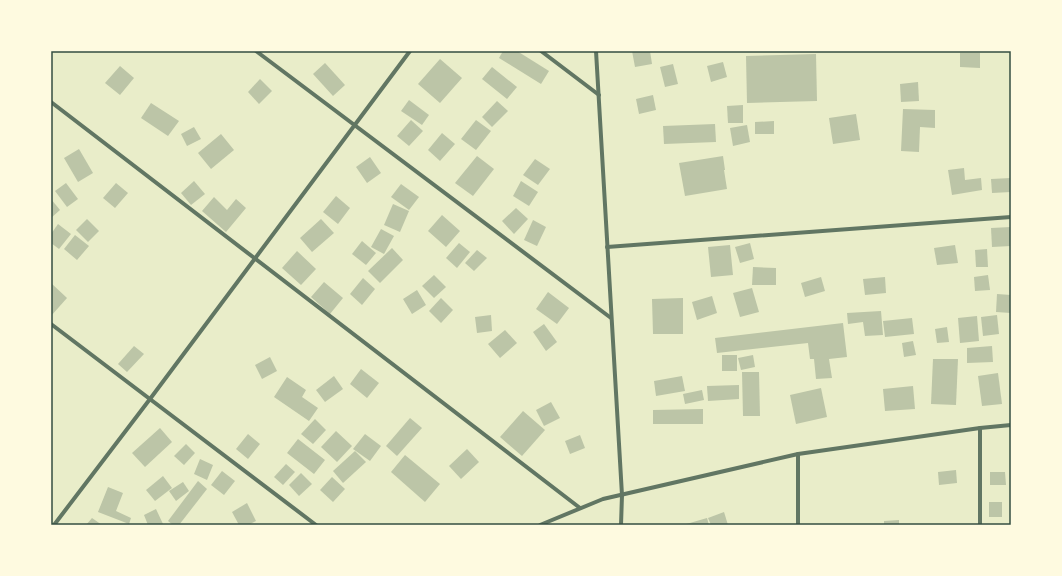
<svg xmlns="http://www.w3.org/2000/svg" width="1062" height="576" viewBox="0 0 1062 576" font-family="'Alegreya Sans',sans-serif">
<rect width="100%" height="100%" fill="#e9edc9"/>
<g fill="#bcc5a7">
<polygon points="503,51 517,51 549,71 541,84 499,58"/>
<polygon points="632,51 650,51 652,64 635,67"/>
<polygon points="960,53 980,53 980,68 960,67"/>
<polygon points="816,54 817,101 747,103 746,56"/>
<polygon points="440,59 462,78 440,103 418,84"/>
<polygon points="723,62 727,77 711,82 707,66"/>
<polygon points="325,63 345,85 333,96 313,74"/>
<polygon points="673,64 678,84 665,87 660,67"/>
<polygon points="120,66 134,78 120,95 105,83"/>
<polygon points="492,67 517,87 507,99 482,79"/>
<polygon points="260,79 272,91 259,104 248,92"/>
<polygon points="918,82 919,101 901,102 900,84"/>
<polygon points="653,95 656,110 639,114 636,99"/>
<polygon points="409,100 429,115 422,125 401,111"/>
<polygon points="497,101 508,111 492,127 482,117"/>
<polygon points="151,103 179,121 168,136 141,118"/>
<polygon points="743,105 743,123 728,123 727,106"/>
<polygon points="903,109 935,110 935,128 920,127 919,152 901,151"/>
<polygon points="856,114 860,140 833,144 829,118"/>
<polygon points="411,120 423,131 409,146 397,136"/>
<polygon points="476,120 491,131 476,150 461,139"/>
<polygon points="774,121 774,134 755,134 755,122"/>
<polygon points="715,124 716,142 664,144 663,126"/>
<polygon points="747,125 750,142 733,146 730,128"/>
<polygon points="194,127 201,139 187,146 181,134"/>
<polygon points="442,133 455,144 440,161 428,150"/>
<polygon points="221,134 234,150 211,169 198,153"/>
<polygon points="79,149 93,173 78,182 64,158"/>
<polygon points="477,156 494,169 473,196 455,183"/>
<polygon points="723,156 725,170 724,170 727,189 685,196 679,163"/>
<polygon points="370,157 381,173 367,183 356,167"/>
<polygon points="535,159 550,169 538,185 523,175"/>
<polygon points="964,168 965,180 981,178 982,190 952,195 948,170"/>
<polygon points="1011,178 1011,192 992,193 991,179"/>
<polygon points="194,181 205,194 191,205 181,193"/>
<polygon points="521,181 538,192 529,206 513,196"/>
<polygon points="66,183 78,199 67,207 55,191"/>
<polygon points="116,183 128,193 115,208 103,198"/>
<polygon points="401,184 419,197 409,210 391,197"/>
<polygon points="336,196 350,208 338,224 323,212"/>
<polygon points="214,197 227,210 236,199 246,208 226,232 202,211"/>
<polygon points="51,199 60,210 51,218"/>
<polygon points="393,204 409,211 400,232 384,225"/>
<polygon points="516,208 528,219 514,234 502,221"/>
<polygon points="442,215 460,231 446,247 428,231"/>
<polygon points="87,219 99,231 88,242 76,230"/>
<polygon points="321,219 334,233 312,252 300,238"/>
<polygon points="533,220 546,227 537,246 524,240"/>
<polygon points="58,224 71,234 59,249 51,243 51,234"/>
<polygon points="1011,227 1011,246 992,247 991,228"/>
<polygon points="381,229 394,236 384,254 371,247"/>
<polygon points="75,235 89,246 77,260 64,249"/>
<polygon points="362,241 376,253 366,265 352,254"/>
<polygon points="459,243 470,252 457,268 446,258"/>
<polygon points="750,243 754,259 740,263 735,247"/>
<polygon points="730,245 733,275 711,277 708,247"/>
<polygon points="955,245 958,263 937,265 934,248"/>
<polygon points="392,248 403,260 380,283 368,271"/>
<polygon points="987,249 988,267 976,267 975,250"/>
<polygon points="477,250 487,258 474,271 465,263"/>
<polygon points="297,251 316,269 301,285 282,268"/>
<polygon points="753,267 776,268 776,285 752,285"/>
<polygon points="434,275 446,287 434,298 422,286"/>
<polygon points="988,275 990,290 975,291 974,277"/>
<polygon points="821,277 825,291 805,297 801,283"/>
<polygon points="885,277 886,293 865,295 863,279"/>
<polygon points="363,278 375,289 362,305 350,294"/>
<polygon points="324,282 343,298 330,314 311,297"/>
<polygon points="51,283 67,298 51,316"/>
<polygon points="752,288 759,312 740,317 733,293"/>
<polygon points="417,290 426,305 412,314 403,299"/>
<polygon points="548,292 569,308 557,324 536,309"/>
<polygon points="997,294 1011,295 1011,313 996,312"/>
<polygon points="712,296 717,313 697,320 692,302"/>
<polygon points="441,298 453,310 441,323 429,311"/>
<polygon points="683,298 683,334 653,334 652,299"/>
<polygon points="881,311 883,335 865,336 863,322 848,324 847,313"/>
<polygon points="491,315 492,331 477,333 475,317"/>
<polygon points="997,315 999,334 983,336 981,317"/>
<polygon points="977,316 979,341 960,343 958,318"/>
<polygon points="912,318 914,334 885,337 883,321"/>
<polygon points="843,323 847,357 829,359 832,378 816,379 814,359 810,359 808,343 717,353 715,338"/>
<polygon points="544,324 557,342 546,351 533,332"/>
<polygon points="947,327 949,342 937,343 935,329"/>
<polygon points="505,330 517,343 500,358 488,344"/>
<polygon points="913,341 916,355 904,357 902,343"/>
<polygon points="134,346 144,354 127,372 118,364"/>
<polygon points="992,346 993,362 967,363 967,348"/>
<rect x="722" y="355" width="15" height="16"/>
<polygon points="753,355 755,367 741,370 738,358"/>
<polygon points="270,357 277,371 262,379 255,365"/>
<polygon points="933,359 958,359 956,405 931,404"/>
<polygon points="361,369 379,383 367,398 350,384"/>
<polygon points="742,372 759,372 760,416 743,416"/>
<polygon points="998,373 1002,404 982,406 978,376"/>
<polygon points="334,376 343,389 325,402 316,390"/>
<polygon points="682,376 685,391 656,396 654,381"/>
<polygon points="287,377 306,390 302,397 318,408 309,421 274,397"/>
<polygon points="739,385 739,399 708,401 707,386"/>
<polygon points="913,386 915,409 885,411 883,389"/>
<polygon points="821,388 827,417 796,424 790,395"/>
<polygon points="702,390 704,400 685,404 683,394"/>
<polygon points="551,402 560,418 544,426 536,410"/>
<polygon points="703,409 703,424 653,424 653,410"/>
<polygon points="523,411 545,430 522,456 500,437"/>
<polygon points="410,418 422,428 397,456 386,446"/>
<polygon points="315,419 326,430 313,444 301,434"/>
<polygon points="160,428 172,442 145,467 132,453"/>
<polygon points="336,431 352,446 337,462 321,447"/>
<polygon points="248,434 260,444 248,459 236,449"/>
<polygon points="365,434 381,446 370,461 353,449"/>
<polygon points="580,435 585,448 570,454 565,441"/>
<polygon points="298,439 325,460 314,474 287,453"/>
<polygon points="186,444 195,453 184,465 174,456"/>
<polygon points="467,449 479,462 461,479 449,466"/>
<polygon points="355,451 366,462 343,483 333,471"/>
<polygon points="405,455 440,484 425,502 391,472"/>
<polygon points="200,459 213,465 207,480 194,474"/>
<polygon points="286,464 295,472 283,485 274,477"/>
<polygon points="956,470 957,483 939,485 938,472"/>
<polygon points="222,471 235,481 224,495 211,485"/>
<polygon points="990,472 1005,472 1006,485 990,485"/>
<polygon points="301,473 312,484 299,496 289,485"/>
<polygon points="163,476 172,488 155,501 146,490"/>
<polygon points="332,477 345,489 333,502 320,490"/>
<polygon points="198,481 207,489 179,525 173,525 168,521"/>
<polygon points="183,482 189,491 176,501 169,491"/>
<polygon points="108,487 123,493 116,511 131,518 129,524 98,512"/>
<rect x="989" y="502" width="13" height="15"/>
<polygon points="247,503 256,521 248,525 239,525 232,512"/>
<polygon points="156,509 163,524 148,525 144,515"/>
<polygon points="724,512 728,525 711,525 708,518"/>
<polygon points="92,518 102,525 86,525"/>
<polygon points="707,518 709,525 683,525"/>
<polygon points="899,520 899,525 884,525 884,521"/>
</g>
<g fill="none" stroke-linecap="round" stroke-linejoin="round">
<g stroke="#617663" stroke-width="4">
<polyline points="256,51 611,318"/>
<polyline points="541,51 599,95"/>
<polyline points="596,51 622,495 621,525"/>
<polyline points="51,102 580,508"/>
<polyline points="607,247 1011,217"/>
<polyline points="51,324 316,525"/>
<polyline points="798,454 798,525"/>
<polyline points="54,525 150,399 410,51"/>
<polyline points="540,525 603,499 798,454 980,428 1011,425"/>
<polyline points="980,525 980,428"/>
</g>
</g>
<rect width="1062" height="576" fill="none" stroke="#fefae0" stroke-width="104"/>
<rect x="52" y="52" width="958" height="472" fill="none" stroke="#344e41" stroke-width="1.5"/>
</svg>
